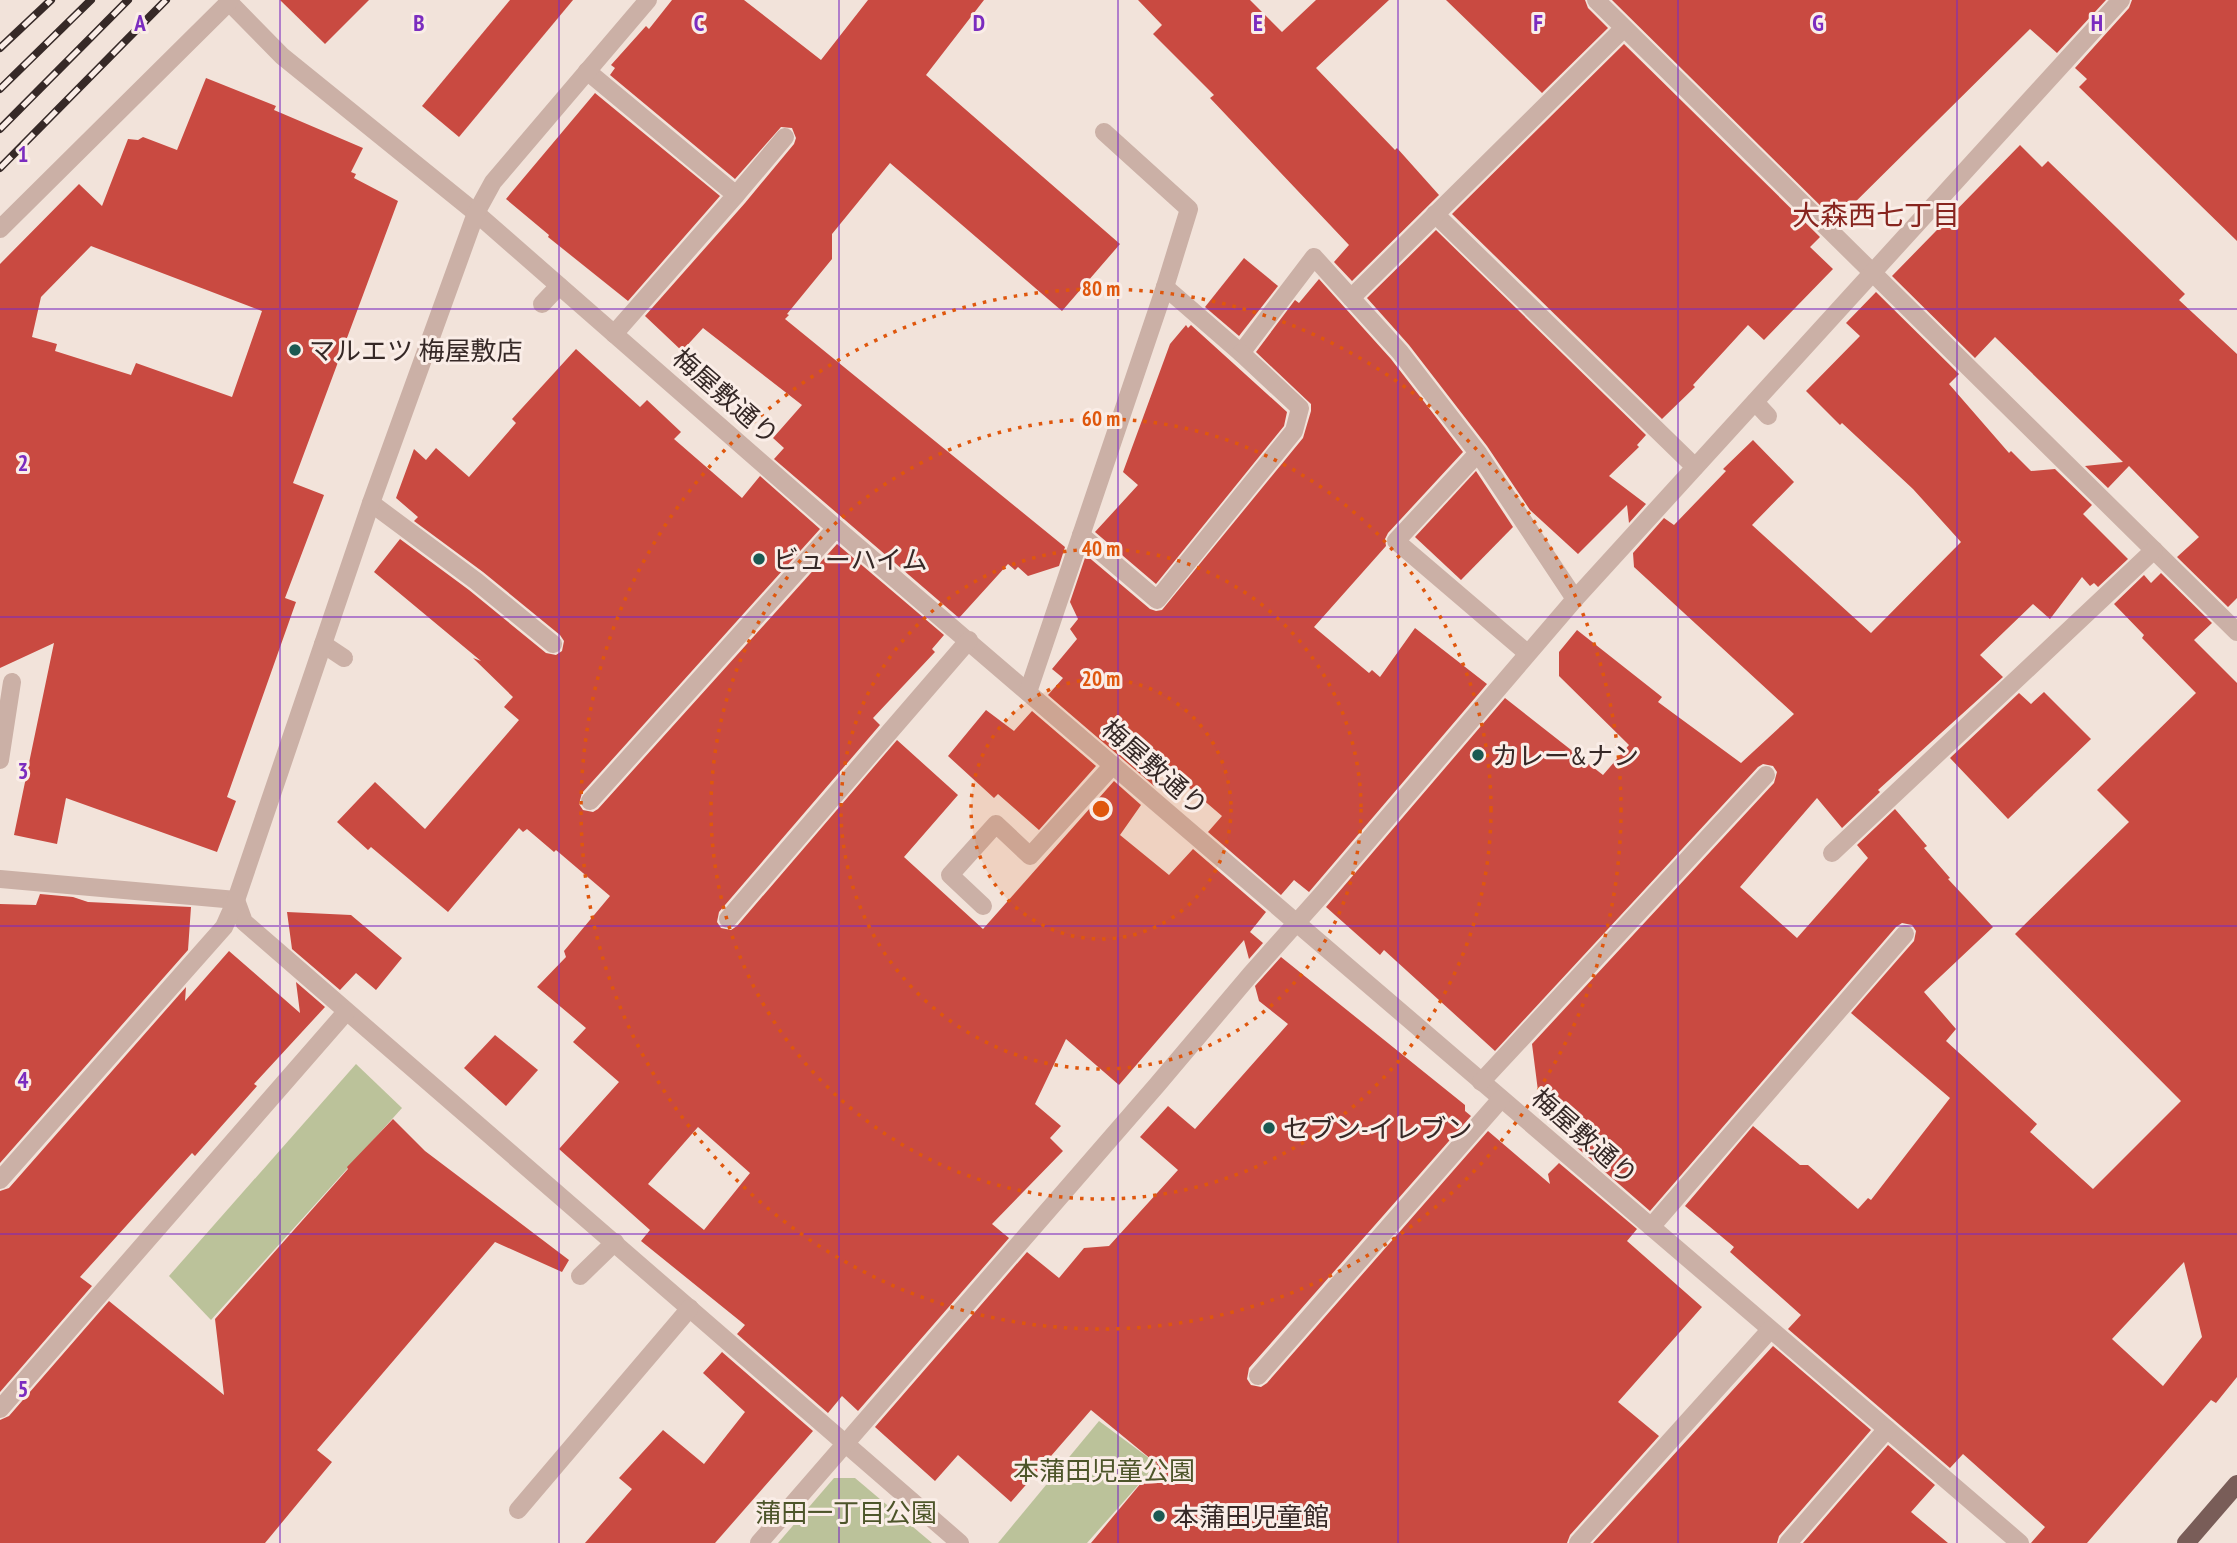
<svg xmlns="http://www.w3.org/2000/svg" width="2237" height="1543" viewBox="0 0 2237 1543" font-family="'PT Sans Narrow','Noto Sans JP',sans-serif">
<rect width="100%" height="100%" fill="#f2e3da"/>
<g fill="#bbc29a">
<polygon points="356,1064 402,1108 211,1320 169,1276"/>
<polygon points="1099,1421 1157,1464 1087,1543 998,1543"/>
<polygon points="834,1478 855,1478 932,1543 778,1543"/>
</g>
<g fill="#c94a41" fill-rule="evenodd">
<polygon points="280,0 369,0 325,44"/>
<polygon points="510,0 573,0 459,137 422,106"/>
<polygon points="672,0 744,0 821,60 868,0 984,0 926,75 1120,244 1062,311 890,163 832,234 832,259 787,314 789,315 785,319 1065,547 1059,566 1028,576 1018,567 1015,570 1008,564 959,618 774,459 784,448 773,438 802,405 703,328 682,351 645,316 745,203 794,144 796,138 792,128 781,127 735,179 610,75 615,68 611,65 646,26 649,29"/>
<polygon points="1138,0 1250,0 1282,32 1316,0 1389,0 1316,68 1395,150 1397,148 1439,195 1352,281 1334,262 1349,245 1210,98 1214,95 1153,34 1162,25"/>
<polygon points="1446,0 1585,0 1588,8 1608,28 1542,93"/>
<polygon points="1612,0 2106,0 2057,53 2030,29 1836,221"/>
<polygon points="2132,0 2237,0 2237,241 2079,87 2087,79 2075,68 2129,8"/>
<polygon points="1624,44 1820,237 1810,247 1833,269 1764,340 1748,325 1693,385 1695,387 1662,419 1452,214"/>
<path d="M206,78l70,28 -2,4 89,38 -12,24 5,2 -2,4 44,23 -105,282 31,12 -39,103 11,4 -69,195 9,4 -19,51 -151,-54 -9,46 -43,-9 40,-192 -54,25v-404l79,-80 23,22 26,-67 10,1 5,-3 34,13zM91,246l171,65 -30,86 -96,-34 -5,12 -76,-24 2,-7 -25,-7 9,-40z"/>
<polygon points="595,93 720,196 628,301 548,237 549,235 506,199"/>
<polygon points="2020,145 2042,167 2048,161 2185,294 2179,300 2237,354 2237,598 2228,607 2177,557 2199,537 2129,466 2108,488 2085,466 2123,462 1995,337 1975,358 1892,276"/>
<polygon points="1436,230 1646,435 1637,445 1639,447 1609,476 1646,504 1629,523 1627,505 1578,554 1530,510 1487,446 1409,345 1367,298"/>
<polygon points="1244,258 1278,286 1239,336 1205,307"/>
<polygon points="1319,279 1391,359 1463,452 1388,533 1385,539 1386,546 1314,627 1369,673 1372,670 1380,677 1415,628 1487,684 1309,892 1294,880 1281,895 1208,832 1222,816 1166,768 1154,786 1048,695 1063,678 1052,669 1077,639 1070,629 1078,619 1070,602 1086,555 1150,609 1156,611 1162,610 1303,438 1311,411 1311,404 1256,352 1295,300 1299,303"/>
<path d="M1876,292l83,82 -10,10 60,69 2,-2 20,20 24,-2 37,36 -9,9 45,45 -30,28 -4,-4 -4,3 -8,-9 -32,42 -17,-15 -53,51 23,22 -125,113 2,2 -38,36 -25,-30 -77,89 57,51 71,-80 -11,-13 38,-36 32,37 -3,2 26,30 -2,1 45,48 -69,65 32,37 -10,12 91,83 -7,8 63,57 88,-88 -166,-167 114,-112 -32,-32 99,-97 -54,-55 2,-3 -30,-31 30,-29 7,8 10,-10 51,50 -18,17 43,43v694l-21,26 -5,-3 -124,143h-56l14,-16 -82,-73 -13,14 -162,-139 13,-14 -71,-63 4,-5 -49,-41 68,-80 47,39h8l50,44 10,-11 3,2 79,-102 -99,-85 63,-72 2,-10 -4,-6 -10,-2 -6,4 -246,284 -76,-66 10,-12 -46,-42 -6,-47 242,-261 3,-11 -4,-6 -10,-2 -5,3 -263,284 -111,-101 -4,5 -54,-48 179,-209 98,77 26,-30 -70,-69v-24l18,-22 85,67 -4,5 83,61 53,-49 -160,-147 -1,-14 31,-35 10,7 52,-54 -3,-2 30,-29 41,42 -42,43 119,108 90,-91 -48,-53 -71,-66 -2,2 -34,-34 54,-55 -14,-13zM2184,1262l18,75 -39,49 -51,-47z"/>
<polygon points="1186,325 1188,328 1191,325 1287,412 1284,426 1156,584 1095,532 1138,485 1123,472 1170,344"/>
<path d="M576,349l64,58 7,-7 34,32 -7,7 68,59 18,-22 60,53 -238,264 -3,11 4,6 10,2 5,-3 239,-265 107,91 -12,14 3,3 -62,66 7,7 -161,187 -2,10 4,6 10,2 6,-4 160,-186 61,55 -54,62 79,72 131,-148 27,24 -21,30 49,40 24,-26 73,63 -16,20 13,11 -14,16 -5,-19 -125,145 -53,-46 -31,65 26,22 -11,12 13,13 -71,73 17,14 -151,173 -16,-15 -14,17 -91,-79 8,-9 -104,-84 9,-11 -91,-81 60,-67 -46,-40 13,-14 -49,-41 29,-30 -2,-6 46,-55 -54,-46 -2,2 -27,-23 -4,3 -4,-4 -71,84 -77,-65 -3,3 -31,-28 38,-40 50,47 94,-109 -15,-13 9,-10 -40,-39 8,3 -107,-89 26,-33 69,51 77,63 10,2 6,-4 2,-10 -4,-6 -77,-63 -69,-51 4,-4 -22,-19 18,-49 12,11 10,-12 33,29 47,-54 -4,-4zM698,1127l52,46 -46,57 -56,-46z"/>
<polygon points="1476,471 1513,527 1461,580 1415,537"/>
<polygon points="2044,692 2091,739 2008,819 1950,758 2019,693 2031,704"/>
<polygon points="986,710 1014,731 1032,711 1096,766 1039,830 998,794 994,798 948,756"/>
<polygon points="40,894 73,897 88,902 191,907 188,950 0,1163 0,904 36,905"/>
<polygon points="287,912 351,915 402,958 376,990 356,973 340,990 292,949"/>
<polygon points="229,951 300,1013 296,982 325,1007 254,1084 257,1086 195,1156 192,1153 80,1277 92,1286 0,1392 0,1191 9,1188 186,987 185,1001"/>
<polygon points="1281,957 1465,1105 1465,1111 1471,1116 1249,1368 1247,1379 1251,1385 1261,1387 1267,1383 1488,1131 1550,1184 1548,1174 1559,1163 1637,1229 1627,1241 1702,1307 1618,1402 1659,1436 1570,1535 1567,1543 1091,1543 1157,1464 1091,1410 1011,1502 958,1455 935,1481 875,1427 1027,1252 1059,1278 1084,1248 1109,1246 1178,1170 1140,1137 1168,1106 1195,1129 1288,1024 1259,1001 1255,986"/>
<polygon points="495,1035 538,1070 506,1106 464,1068"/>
<polygon points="393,1119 425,1151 569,1260 562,1272 495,1242 317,1450 332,1462 265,1543 0,1543 0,1420 9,1416 109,1301 224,1395 215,1319 348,1169 347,1167"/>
<polygon points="1773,1346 1871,1430 1779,1536 1777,1543 1593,1543"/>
<polygon points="722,1352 813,1431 715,1543 585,1543 632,1489 619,1478 663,1430 704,1464 745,1412 703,1373"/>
<polygon points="1888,1445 1935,1485 1911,1512 1948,1543 1803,1543"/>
</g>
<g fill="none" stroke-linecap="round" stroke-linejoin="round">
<g stroke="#cbb0a6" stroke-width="18">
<polyline points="227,0 282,56 476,213 836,528 2020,1543"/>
<polyline points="1596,0 2237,632"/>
<polyline points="587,71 736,195 614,334"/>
<polyline points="736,195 785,137"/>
<polyline points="1435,214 1695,467"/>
<polyline points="0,229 229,2"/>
<polyline points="1165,287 1241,353 1314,257 1400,352 1478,453 1575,599"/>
<polyline points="1351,298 1624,28"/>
<polyline points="542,304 559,286"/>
<polyline points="1755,402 1768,416"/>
<polyline points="1478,453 1396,541 1527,653"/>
<polyline points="371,503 476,581 553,644"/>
<polyline points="1081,535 1157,600 1294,431 1300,408 1241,353"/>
<polyline points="323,644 344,658"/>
<polyline points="1028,692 1165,287 1189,209 1104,132"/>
<polyline points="0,760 12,682"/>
<polyline points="590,801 836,528"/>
<polyline points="1832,853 2154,550"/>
<polyline points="0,879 236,900"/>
<polyline points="236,900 244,922 960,1543"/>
<polyline points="983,906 950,875 996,824 1030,856 1113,765"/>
<polyline points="728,919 969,640"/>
<polyline points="1481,1082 1766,775"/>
<polyline points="0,1180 224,927 236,900 371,503 476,213 493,182 648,0"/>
<polyline points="1651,1227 1905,934"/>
<polyline points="580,1276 615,1242"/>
<polyline points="1258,1376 1501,1099"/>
<polyline points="0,1409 346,1012"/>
<polyline points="518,1510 690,1308"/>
<polyline points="759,1543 1157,1085 1250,975 1324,892 1575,599 2121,0"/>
<polyline points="1578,1543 1770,1330"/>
<polyline points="1788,1543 1887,1429"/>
</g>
<polyline stroke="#795d58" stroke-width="18" points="2186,1543 2237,1484"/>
<defs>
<g id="rail">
<polyline points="0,48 51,0"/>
<polyline points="0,89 91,0"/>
<polyline points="0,129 128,0"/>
<polyline points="0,168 166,0"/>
</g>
</defs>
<use href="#rail" stroke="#362927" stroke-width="8"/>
<use href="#rail" stroke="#faede7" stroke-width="5" stroke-dasharray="16" stroke-linecap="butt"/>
</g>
<path fill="none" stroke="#7b2cbf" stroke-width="2" stroke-opacity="0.55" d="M280,0v1543M559,0v1543M839,0v1543M1118,0v1543M1398,0v1543M1678,0v1543M1957,0v1543M0,309h2237M0,617h2237M0,926h2237M0,1234h2237"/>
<circle cx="1101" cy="809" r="130" fill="#df570d" fill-opacity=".12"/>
<g fill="none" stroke="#df570d" stroke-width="3.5" stroke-dasharray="3.5 7">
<circle cx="1101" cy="809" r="130"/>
<circle cx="1101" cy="809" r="260"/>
<circle cx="1101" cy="809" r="390"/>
<circle cx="1101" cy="809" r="520"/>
</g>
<g fill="#1b5952" stroke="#faede7" stroke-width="2.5">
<circle cx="295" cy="350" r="7"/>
<circle cx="759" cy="559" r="7"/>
<circle cx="1478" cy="755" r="7"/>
<circle cx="1269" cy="1128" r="7"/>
<circle cx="1159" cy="1516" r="7"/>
</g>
<g text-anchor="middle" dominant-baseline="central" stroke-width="6" stroke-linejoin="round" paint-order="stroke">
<g font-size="26" fill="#362927" stroke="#faede7" text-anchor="start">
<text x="309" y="350">マルエツ 梅屋敷店</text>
<text x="773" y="559">ビューハイム</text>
<text x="1492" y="755">カレー&amp;ナン</text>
<text x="1283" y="1128">セブン-イレブン</text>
<text x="1173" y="1516">本蒲田児童館</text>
</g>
<g font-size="26" fill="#362927" stroke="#faede7">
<text transform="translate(726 396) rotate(41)">梅屋敷通り</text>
<text transform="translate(1155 767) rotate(41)">梅屋敷通り</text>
<text transform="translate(1585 1136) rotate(41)">梅屋敷通り</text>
</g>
<g font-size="26" fill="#4d552a" stroke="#faede7">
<text x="1104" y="1470">本蒲田児童公園</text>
<text x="846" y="1512">蒲田一丁目公園</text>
</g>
<g font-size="28" fill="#87241e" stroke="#faede7">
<text x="1876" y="214">大森西七丁目</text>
</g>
</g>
<g font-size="23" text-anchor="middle" font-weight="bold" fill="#7b2cbf" stroke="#faede7" stroke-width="6" stroke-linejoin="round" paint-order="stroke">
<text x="140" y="31">A</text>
<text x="419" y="31">B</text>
<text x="699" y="31">C</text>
<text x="979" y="31">D</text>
<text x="1258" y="31">E</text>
<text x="1538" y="31">F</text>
<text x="1818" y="31">G</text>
<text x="2097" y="31">H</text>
<text x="23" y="162">1</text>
<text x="23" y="471">2</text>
<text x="23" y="779">3</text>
<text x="23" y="1088">4</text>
<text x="23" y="1397">5</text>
</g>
<circle cx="1101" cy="809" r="10" fill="#df570d" stroke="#faede7" stroke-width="3.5"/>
<g font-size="21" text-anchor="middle" font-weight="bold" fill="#df570d" stroke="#faede7" stroke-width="6" stroke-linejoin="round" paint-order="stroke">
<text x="1101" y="296">80 m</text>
<text x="1101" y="426">60 m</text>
<text x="1101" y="556">40 m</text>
<text x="1101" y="686">20 m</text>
</g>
</svg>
